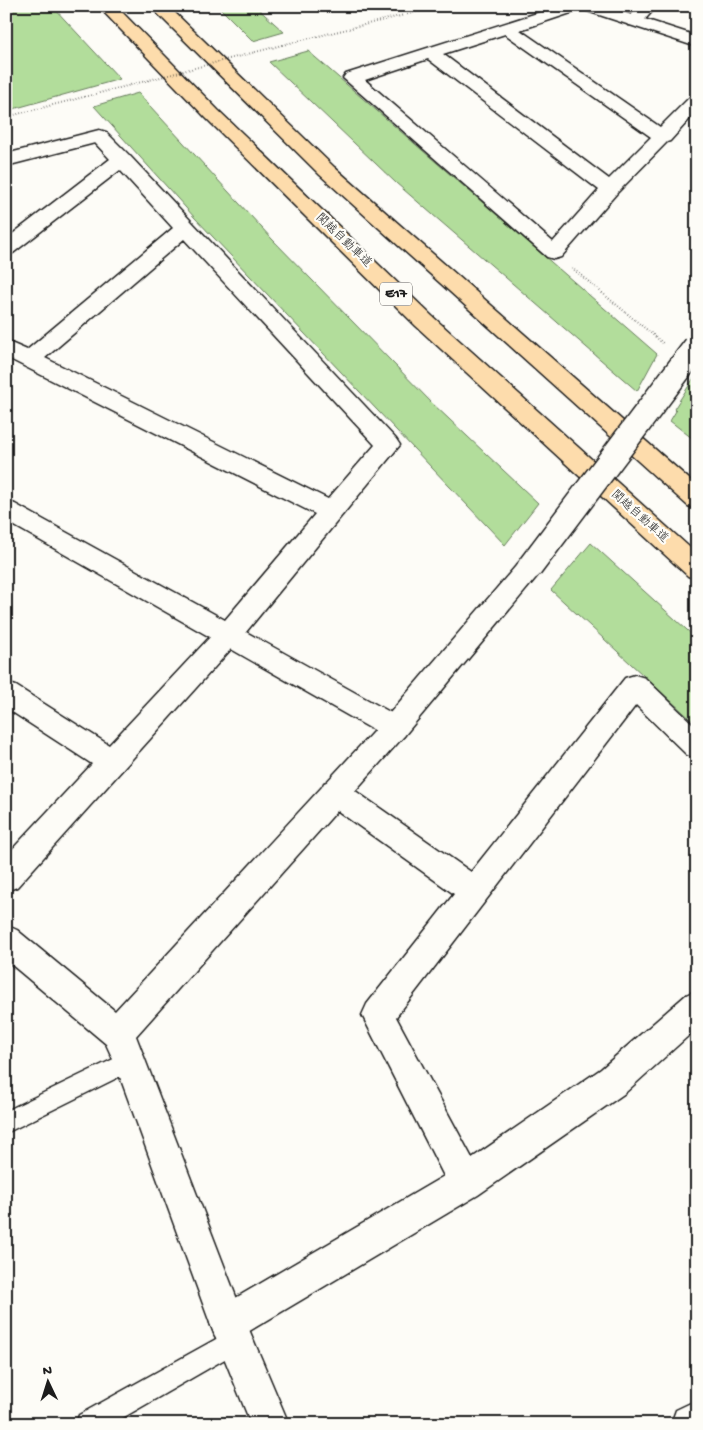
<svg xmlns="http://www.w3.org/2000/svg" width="703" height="1430" viewBox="0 0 703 1430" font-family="'Gochi Hand','Klee One',sans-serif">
<rect width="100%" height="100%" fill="#fdfcf7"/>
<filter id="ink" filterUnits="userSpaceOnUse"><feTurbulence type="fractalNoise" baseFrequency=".02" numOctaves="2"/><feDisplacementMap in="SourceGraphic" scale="10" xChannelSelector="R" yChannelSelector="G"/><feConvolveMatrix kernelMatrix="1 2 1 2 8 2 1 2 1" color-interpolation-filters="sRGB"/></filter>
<g filter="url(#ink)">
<g fill="#b2dd9b" stroke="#677c5c">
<polygon points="6,6 52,6 120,79 6,111"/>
<polygon points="218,6 255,6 284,32 253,41"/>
<polygon points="308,51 657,354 637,391 396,183 269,62"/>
<polygon points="138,93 272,239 432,403 538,503 505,545 195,218 94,106"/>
<polygon points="697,373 697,442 670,421 676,411 674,409"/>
<polygon points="591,543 697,639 697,725 551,590"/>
</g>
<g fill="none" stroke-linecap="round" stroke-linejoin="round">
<defs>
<g id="service">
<polygon points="130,1051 137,1054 140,1061 137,1068 6,1133 6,1111"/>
<polygon points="236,1328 244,1332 248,1340 244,1348 112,1424 76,1424 79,1415"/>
</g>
<g id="minor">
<path d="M559,6h26l-2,3 -63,21 140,97 31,-31 6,-1v16l-27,30 -3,1 -50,51 -56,64 -7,2 -7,-2 -204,-179 3,-4zM505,34l146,103 -42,42 -166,-125zM428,59l171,131 -46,52 -188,-162z"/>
<polygon points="639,6 657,6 640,25 628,25 626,21"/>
<path d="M99,130l7,2 23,23 267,284 4,6 -154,187 158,88 4,8 -4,8 -10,4 -10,-4 -153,-87 -214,238 -11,4v-35l86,-92 -86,-56v-25l10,3 93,59 101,-108 -204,-116v-20l9,3 210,116 90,-106 -309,-157v-16l21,9 146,-122 -53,-58 -107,83 -7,2v-16l104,-80 -15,-16 -89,23v-12zM184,239l191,206 -47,54 -283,-141z"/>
<polygon points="635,675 645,678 697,728 697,758 687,755 636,705 396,1017 472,1158 601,1069 686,995 697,990 697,1028 625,1093 478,1195 241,1336 228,1341 215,1336 210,1323 215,1310 444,1176 362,1015 367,1004 454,894 324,801 320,792 324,783 334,779 344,783 471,872 625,678"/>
</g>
<g id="tertiary">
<polygon points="579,6 604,6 697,36 697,47 581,9"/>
<polygon points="530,557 539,560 543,567 539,574 404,736 136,1036 245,1320 289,1424 251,1424 210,1323 116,1066 106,1044 6,960 6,925 17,930 115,1011 384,720 521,560"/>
<polygon points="697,1400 697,1424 671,1424 676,1410"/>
</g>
<g id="motorway">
<polygon points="98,6 116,6 218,110 432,316 697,554 697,579 688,576 416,326 206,118"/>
<polygon points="150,6 168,6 334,167 697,486 697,509 688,506 320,175"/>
</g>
</defs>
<use href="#service" stroke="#1c1c1c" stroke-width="3"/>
<use href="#minor" stroke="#1c1c1c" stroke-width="3"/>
<use href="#tertiary" stroke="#1c1c1c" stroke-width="3"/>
<use href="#motorway" stroke="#1c1c1c" stroke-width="3"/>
<g stroke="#1c1c1c" stroke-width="2" stroke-dasharray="0.5 2.5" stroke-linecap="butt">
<polyline points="282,45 441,6"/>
<polyline points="6,117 119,88"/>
<polyline points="572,268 664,344"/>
</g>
<use href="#service" fill="#fdfcf7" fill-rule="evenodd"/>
<use href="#minor" fill="#fdfcf7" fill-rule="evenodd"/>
<use href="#tertiary" fill="#fdfcf7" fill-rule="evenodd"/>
<use href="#motorway" fill="#fddcac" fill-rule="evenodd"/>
<defs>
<polyline id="tertiary-bridge-far1" points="695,349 697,346"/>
<polyline id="tertiary-bridge" points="530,567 696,347"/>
</defs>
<use href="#tertiary-bridge-far1" stroke="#1c1c1c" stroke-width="21" stroke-linecap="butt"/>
<use href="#tertiary-bridge" stroke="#1c1c1c" stroke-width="28" stroke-linecap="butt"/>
<polyline stroke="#1c1c1c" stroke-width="2" stroke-dasharray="0.5 2.5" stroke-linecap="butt" points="119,88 282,45"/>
<use href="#tertiary-bridge-far1" stroke="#fdfcf7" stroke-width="19"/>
<use href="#tertiary-bridge" stroke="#fdfcf7" stroke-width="25"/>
</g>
</g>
<g text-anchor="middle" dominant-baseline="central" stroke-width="4.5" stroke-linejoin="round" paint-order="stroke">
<g font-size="12" fill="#1c1c1c" stroke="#fdfcf7">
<text transform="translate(343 241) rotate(44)">関越自動車道</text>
<text transform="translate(639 517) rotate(42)">関越自動車道</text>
</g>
<rect fill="#fdfcf7" stroke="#605f5e" stroke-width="1" x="380" y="282.5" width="32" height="23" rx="4"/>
<g font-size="14" font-weight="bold" fill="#1c1c1c">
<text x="396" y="294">E17</text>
</g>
</g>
<rect width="703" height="1430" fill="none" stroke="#fdfcf7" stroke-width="25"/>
<rect x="12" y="12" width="678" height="1405" fill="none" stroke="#1c1c1c" stroke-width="2" filter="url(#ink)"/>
<g transform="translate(48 1382) rotate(356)" stroke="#fdfcf7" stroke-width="4" paint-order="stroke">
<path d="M0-4L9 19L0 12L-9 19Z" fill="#1c1c1c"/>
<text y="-8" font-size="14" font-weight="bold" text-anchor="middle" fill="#1c1c1c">N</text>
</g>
</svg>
